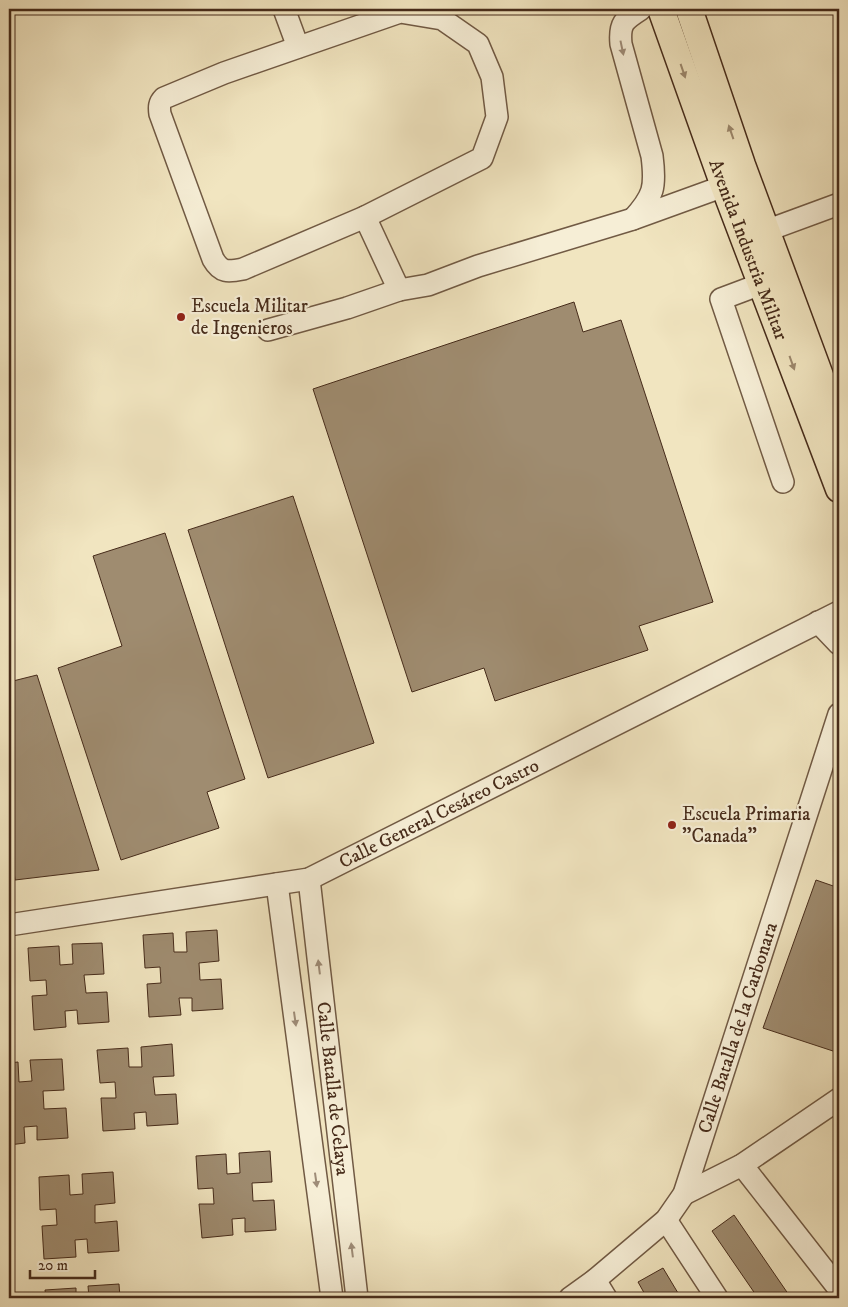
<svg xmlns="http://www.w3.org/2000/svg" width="848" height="1307" viewBox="0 0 848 1307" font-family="'IM FELL DW Pica',serif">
<rect width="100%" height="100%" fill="#f1e5c0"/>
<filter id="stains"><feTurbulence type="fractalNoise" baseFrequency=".004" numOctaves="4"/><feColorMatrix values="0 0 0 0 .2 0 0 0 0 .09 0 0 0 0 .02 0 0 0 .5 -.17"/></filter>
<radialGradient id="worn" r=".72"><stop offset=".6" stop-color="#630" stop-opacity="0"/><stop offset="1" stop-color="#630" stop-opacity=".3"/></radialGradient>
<g fill="#9f8c70" stroke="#462b1a">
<polygon points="574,302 583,332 621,320 713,602 639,626 648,650 495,701 484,668 412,692 313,389"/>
<polygon points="293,496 374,743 268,778 188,530"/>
<polygon points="165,533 245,779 207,792 219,828 121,860 58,668 122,646 93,556"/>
<polygon points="37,675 99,870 15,880 9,824 9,682"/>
<polygon points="816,880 839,888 839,1053 763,1028"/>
<polygon points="217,930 219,961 199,963 200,980 221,979 223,1009 192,1011 192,998 179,998 181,1015 149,1017 147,984 161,983 160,967 145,968 143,935 173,933 174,952 187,952 186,932"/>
<polygon points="102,943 104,974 84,975 86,993 107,992 109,1022 78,1024 77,1010 65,1011 66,1027 34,1030 32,996 47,995 46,980 30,981 28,948 59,946 60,965 73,964 72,944"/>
<polygon points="172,1044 174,1076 153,1077 155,1095 176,1094 178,1124 147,1126 146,1112 134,1113 135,1129 103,1131 101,1098 116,1098 115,1082 100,1083 97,1050 128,1048 129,1067 142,1067 141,1047"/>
<polygon points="62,1059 64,1090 43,1091 44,1109 66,1108 68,1138 37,1140 37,1126 24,1127 25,1143 9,1145 9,1063 18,1062 19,1082 32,1081 30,1060"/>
<polygon points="270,1151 272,1182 252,1183 253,1201 274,1200 276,1230 245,1232 245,1218 232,1219 233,1235 202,1238 199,1204 214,1204 213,1188 198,1189 196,1156 226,1154 227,1174 240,1173 239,1153"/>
<polygon points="113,1172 115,1203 95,1205 95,1223 117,1221 119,1251 88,1253 87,1239 75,1240 76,1257 44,1259 42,1226 57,1225 56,1209 40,1210 39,1177 69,1175 70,1195 83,1194 82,1174"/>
<polygon points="734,1215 791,1298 758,1298 712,1231"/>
<polygon points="9,1233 11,1233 13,1262 9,1263"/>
<polygon points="663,1268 681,1298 647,1298 638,1282"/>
<polygon points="119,1284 120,1298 89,1298 88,1286"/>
<polygon points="76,1288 76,1298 46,1298 45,1290"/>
</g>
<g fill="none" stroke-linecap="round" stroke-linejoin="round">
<defs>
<g id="minor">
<polyline points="284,9 298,47"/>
<path d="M400,12l42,7 36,25 14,33 5,40 -15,41 -117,59 -122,52c-15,3 -22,4 -30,-10l-53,-145c-1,-7 -1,-11 4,-16l60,-25z"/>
<polyline points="365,217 399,290"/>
<path d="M633,219c21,-23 23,-32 19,-63l-31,-112c-2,-21 3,-24 20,-35"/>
<polyline points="752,236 839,204"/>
<polyline points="777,278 721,299 783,482"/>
<polyline points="268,330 347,308 399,290 428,285 478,266 633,219 738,181"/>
<polyline points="818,622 839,644"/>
<path id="s1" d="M309,879l48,419"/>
<polyline points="277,884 332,1298"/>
<path id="s2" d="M9,925l300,-46 530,-267"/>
<polyline points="742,1165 839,1289"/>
<polyline points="684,1194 742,1165 839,1099"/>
<polyline points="666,1220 717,1298"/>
<polyline points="595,1280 606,1298"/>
<path id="s3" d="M570,1298l25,-18 71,-60 18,-26 155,-480"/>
</g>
<g id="major">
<path id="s4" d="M661,9l63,177 115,303"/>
<polyline points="689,9 742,165 839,427"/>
</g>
</defs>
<use href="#minor" stroke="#715a44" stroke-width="24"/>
<use href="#major" stroke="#462b1a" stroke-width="29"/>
<use href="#minor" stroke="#f6eed6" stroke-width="21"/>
<use href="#major" stroke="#f1e5c0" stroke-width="26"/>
</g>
<defs><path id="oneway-solid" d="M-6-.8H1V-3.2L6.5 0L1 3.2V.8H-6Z" transform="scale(1.25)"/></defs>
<g fill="#9e8c78">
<use href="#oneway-solid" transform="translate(622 48) rotate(78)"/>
<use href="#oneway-solid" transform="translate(319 967) rotate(-97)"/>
<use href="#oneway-solid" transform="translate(295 1019) rotate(82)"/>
<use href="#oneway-solid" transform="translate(316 1180) rotate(82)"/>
<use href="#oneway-solid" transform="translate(352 1250) rotate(-97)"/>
</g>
<g fill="#9c886d">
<use href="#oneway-solid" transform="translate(683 71) rotate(71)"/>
<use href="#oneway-solid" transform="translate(731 132) rotate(-109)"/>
<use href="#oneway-solid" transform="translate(792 363) rotate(70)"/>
</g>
<g fill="#8f2418" stroke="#f6eed6" stroke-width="2">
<circle cx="181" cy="317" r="5"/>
<circle cx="672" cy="825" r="5"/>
</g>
<g text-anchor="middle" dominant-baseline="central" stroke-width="4.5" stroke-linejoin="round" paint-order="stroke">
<g font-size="19" fill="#462b1a" stroke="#f6eed6">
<text stroke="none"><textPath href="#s4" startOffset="256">Avenida Industria Militar</textPath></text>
<text stroke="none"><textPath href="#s2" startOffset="449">Calle General Cesáreo Castro</textPath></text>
<text stroke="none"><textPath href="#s3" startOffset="330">Calle Batalla de la Carbonara</textPath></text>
<text stroke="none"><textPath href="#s1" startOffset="211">Calle Batalla de Celaya</textPath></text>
</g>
<g font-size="19" fill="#462b1a" stroke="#f6eed6" text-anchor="start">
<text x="191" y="306">Escuela Militar<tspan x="191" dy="22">de Ingenieros</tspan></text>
<text x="682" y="814">Escuela Primaria<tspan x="682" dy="22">"Canada"</tspan></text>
</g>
</g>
<rect width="848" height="1307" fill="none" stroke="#f1e5c0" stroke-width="30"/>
<rect x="10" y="10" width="828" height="1287" fill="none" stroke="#462b1a" stroke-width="2.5"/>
<rect x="15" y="15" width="818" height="1277" fill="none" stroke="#462b1a"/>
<path d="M30 1270v8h65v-8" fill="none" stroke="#462b1a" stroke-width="2.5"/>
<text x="38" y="1270" font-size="15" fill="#462b1a" stroke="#f6eed6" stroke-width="4" paint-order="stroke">20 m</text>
<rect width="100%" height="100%" filter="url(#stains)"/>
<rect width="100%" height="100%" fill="url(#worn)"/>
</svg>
